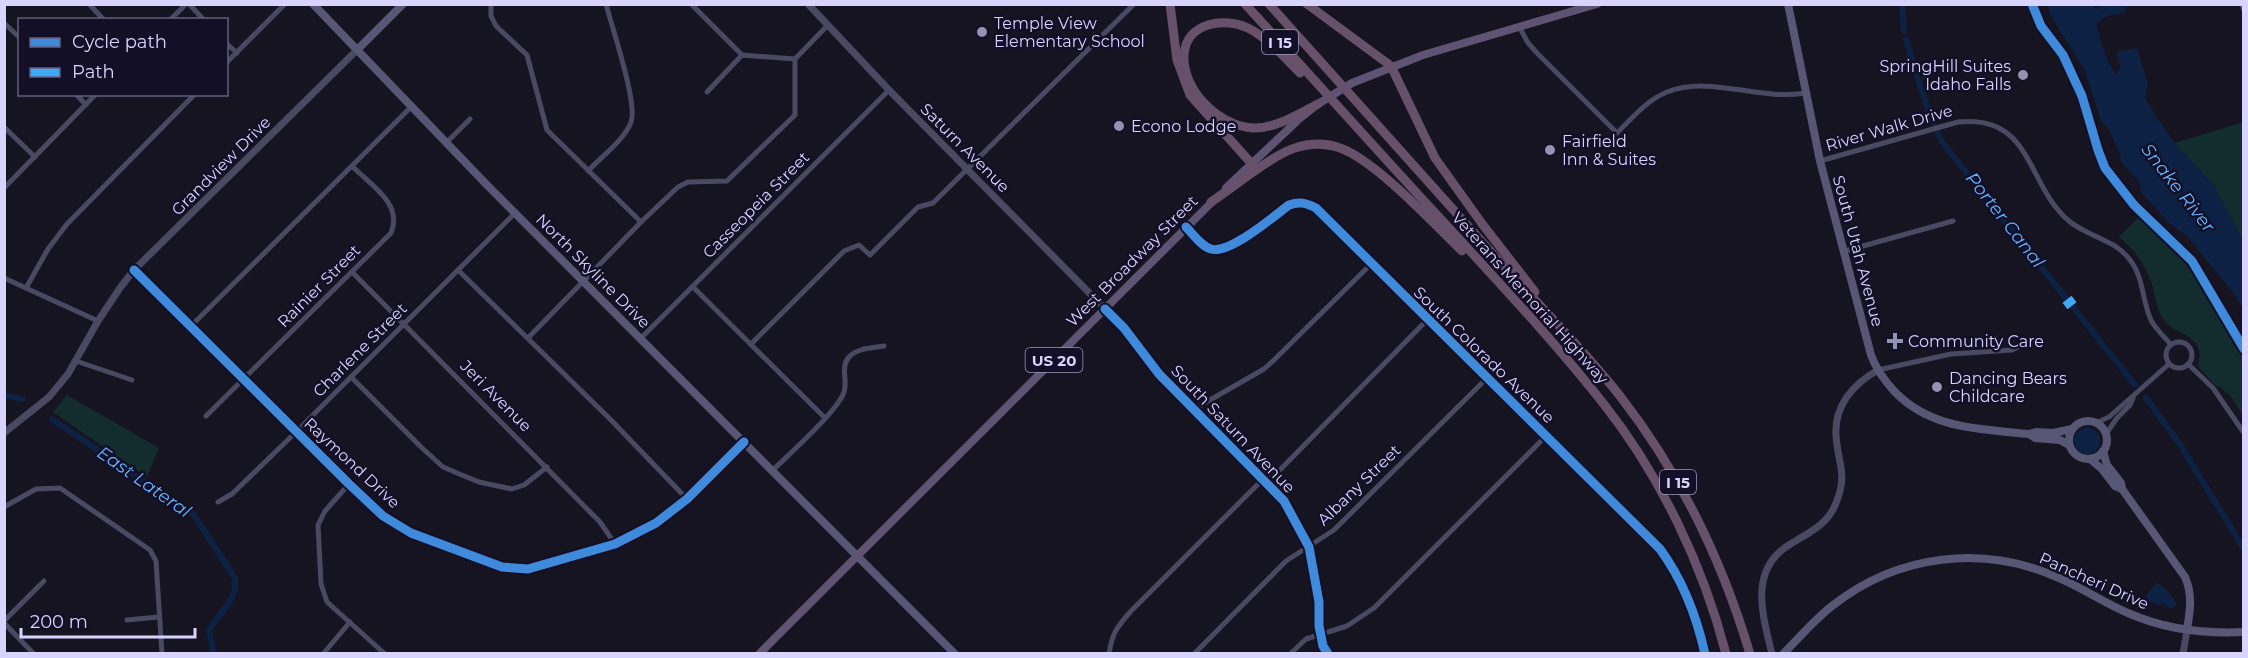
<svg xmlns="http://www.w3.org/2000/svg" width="2248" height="658" viewBox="0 0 2248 658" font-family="Montserrat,sans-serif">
<rect width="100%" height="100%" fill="#161421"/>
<g fill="#132c2d">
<polygon points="2243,122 2243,240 2175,143"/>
<path d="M2140,216l49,45 54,94v61l-14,-23 -2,1 -7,-8 -3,1 -18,-19c-2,-6 2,-12 0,-18 -5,-18 -29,-17 -37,-33 -5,-8 -6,-17 -8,-26 -6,-22 -17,-39 -35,-54z"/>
<polygon points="67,395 159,448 147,477 53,412"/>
</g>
<g fill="#0d2144">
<path d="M2047,5h44l5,4 5,-2 -1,-2h31l-6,3 1,4 -21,5 -9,7c5,18 9,34 19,49l4,-1 1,-5 -3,-15 20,-4 11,37 -3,13 14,23 16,22 39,42 29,55v69l-8,-14 -46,-57 -21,-16 -26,-29 -3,-11 -18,-20 -1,-8 -12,-27 -6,-4 -17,-52 -35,-57z"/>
<circle cx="2087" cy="441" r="13"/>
<path d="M2156,583c7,1 17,14 21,21l-7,5 -6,-5 -6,1 -11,-5 -1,-4z"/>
</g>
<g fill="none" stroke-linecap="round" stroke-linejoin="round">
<g stroke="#0d2144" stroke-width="6">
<polyline points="1902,4 1904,31"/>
<path d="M1906,39c10,36 20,69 36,103l193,243"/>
<polyline points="4,395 23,399"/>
<polyline points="2146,398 2179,443 2244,549"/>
<path d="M52,419l142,96 41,63c4,20 -17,36 -26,52l5,24"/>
</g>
<g stroke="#4a4962" stroke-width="5">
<polyline points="89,4 104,20"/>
<polyline points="189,4 204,20"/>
<polyline points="491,4 491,16 496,26 527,55 547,130 641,222"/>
<polyline points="691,4 742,55 795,59"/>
<polyline points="170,20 186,4"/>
<polyline points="4,23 20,38"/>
<path d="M1520,28l8,15 10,11 79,79c15,-15 30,-33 50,-41 44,-17 92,9 138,1"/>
<polyline points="226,43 237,53"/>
<polyline points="226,63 285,4"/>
<polyline points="707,92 742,55"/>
<polyline points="76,94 86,105"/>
<polyline points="4,127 35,157"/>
<polyline points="446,143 470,119"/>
<path d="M1820,161l138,-39c75,-8 68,63 111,99 19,16 46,18 61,39 14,18 12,41 21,60 5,10 14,17 20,25"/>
<path d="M588,171c12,-13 38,-33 43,-49 7,-19 -19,-94 -25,-118"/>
<polyline points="4,188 96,94"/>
<path d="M1186,227c7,7 15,19 25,22 18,6 63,-33 78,-44 11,-4 17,-2 27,3l344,341c22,30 37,69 45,105"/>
<polyline points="1845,251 1953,221"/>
<polyline points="134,270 349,484 383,516 411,533 502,567 528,569 615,544 656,523 687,499 744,442"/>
<polyline points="458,270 611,420 687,499"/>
<polyline points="352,272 600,522 615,544"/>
<polyline points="4,278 98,321"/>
<polyline points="693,287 825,418"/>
<polyline points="26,288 48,249 67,224 195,94"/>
<polyline points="191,326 411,107"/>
<polyline points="528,338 641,222 678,187 688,182 727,181 795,115 795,59 828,25"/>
<polyline points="641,338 889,90"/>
<circle cx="2179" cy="355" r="13"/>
<polyline points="752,343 844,251 859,245 870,255 918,207 933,203 1134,4"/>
<polyline points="76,361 132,380"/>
<polyline points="2188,364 2213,388 2244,433"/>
<polyline points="1878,370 1951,354 2012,350 2023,344"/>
<polyline points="351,377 421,447 443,467 457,473 479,482 512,489 524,485 547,467"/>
<polyline points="1195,411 1203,404 1264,369 1274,360 1371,264"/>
<path d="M206,416l185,-183c12,-29 -19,-47 -38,-66"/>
<polyline points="2096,423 2109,417 2169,364"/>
<polyline points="2106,434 2117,418 2130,405 2133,398"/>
<path d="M772,471c16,-16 66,-60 72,-79 4,-12 -4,-25 5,-35 8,-9 24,-9 35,-11"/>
<polyline points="349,484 325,511 318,525 321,584 327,602 385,654"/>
<polyline points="218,502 232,494 296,432 516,212"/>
<polyline points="4,507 36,489 60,488 150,550 156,561 162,654"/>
<polyline points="127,620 158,617"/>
<polyline points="4,621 44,581"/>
<polyline points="4,623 34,654"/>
<polyline points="323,654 350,622"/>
<path d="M1109,654c3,-21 8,-27 22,-43l126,-126 16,-8 154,-157"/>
<polyline points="1194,654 1286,561 1334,530 1486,379"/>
<polyline points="1290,654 1306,639 1347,626 1374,608 1546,436"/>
</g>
<g stroke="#4a4962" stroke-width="7">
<polyline points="808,4 889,90 1124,328 1159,374 1284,501 1309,547 1319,602 1319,626 1323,646 1328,654"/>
<polyline points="2243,4 2244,8"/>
<polyline points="4,433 49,397 68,374 98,321 120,288 134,270 357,50"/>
<path d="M1772,654c-9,-38 -24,-84 17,-109 19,-12 39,-20 47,-42 12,-29 2,-39 0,-67 -2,-30 17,-52 42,-66"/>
<polyline points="2183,654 2187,630"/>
</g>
<g stroke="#575674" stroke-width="8">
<polyline points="313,4 487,185 955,654"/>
<path d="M1788,4l32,157 51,194c5,14 13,25 23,36 36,38 85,38 135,43l6,4 25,2 9,5"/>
<polyline points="357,50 403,4"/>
<circle cx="2088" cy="440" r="19"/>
<polyline points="2029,434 2036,432 2053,433 2072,429"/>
<path d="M2103,451l4,14 14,18 1,6 63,88c8,18 5,34 2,53"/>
<polyline points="2090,459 2102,469 2115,486 2122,489"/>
<path d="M1783,654c16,-16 31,-34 49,-48 66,-52 151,-62 227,-28 24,10 45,25 69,35 36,16 76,21 116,19"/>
</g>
<g stroke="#5e5373" stroke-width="8">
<polyline points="1226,188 1298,120 1318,104 1352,83 1423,55 1597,4"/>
<polyline points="759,654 1215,199"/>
</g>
<g stroke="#67516a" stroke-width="9">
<polyline points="1170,4 1177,60 1190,95 1251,163"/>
<path d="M1245,4c69,75 136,151 205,225 52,57 105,113 153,174 57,72 100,162 123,251"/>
<path d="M1269,4c75,83 149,167 224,250 42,48 88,92 127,142 60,77 102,164 130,258"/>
<polyline points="1307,4 1391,66 1435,158 1483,225 1535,292"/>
<path d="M1300,73c-15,-15 -32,-35 -52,-45 -23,-11 -62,-6 -64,27 -2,35 35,72 70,73 23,0 44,-14 64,-24"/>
<path d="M1211,202c23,-15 61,-47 84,-54 15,-5 31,-5 45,0 35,12 94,76 122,103"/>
</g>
<polyline stroke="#3fa9f5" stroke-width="8" stroke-dasharray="15 8" stroke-linecap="butt" points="2065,306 2074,299"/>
<defs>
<g id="cycleway">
<polyline points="2032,4 2041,26 2063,55 2082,96 2098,150 2105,168 2134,205 2192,261 2244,349"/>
<path d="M1186,227c7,7 15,19 25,22 18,6 63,-33 78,-44 11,-4 17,-2 27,3l344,341c22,30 37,69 45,105"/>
<polyline points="134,270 349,484 383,516 411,533 502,567 528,569 615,544 656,523 687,499 744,442"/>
<polyline points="1105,309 1124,328 1159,374 1284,501 1309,547 1319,602 1319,626 1323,646 1328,654"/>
</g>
</defs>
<use href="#cycleway" stroke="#130f26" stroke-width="13"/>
<use href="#cycleway" stroke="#408adc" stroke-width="9"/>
</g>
<g fill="#9591b1" stroke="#130f26" stroke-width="2">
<circle cx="982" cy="32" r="6"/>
<circle cx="2023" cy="75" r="6"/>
<circle cx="1119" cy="126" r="6"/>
<circle cx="1550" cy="150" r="6"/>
<path d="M1892 332h6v6h6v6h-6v6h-6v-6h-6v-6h6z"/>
<circle cx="1937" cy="387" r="6"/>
</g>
<g text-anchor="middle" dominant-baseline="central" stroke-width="5" stroke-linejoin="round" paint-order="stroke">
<g fill="#130f26" stroke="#9e99be" stroke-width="1.5">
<rect x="1262" y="30" width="36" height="24" rx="4.5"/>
<rect x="1025.5" y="348" width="57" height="24" rx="4.5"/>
<rect x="1660" y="470" width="36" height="24" rx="4.5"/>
</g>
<g font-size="15" font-weight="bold" fill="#d9d4ff">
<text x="1280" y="42">I 15</text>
<text x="1054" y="360">US 20</text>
<text x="1678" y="482">I 15</text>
</g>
<g font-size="16" fill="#d9d4ff" stroke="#130f26" text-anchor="start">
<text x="994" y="23">Temple View<tspan x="994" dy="18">Elementary School</tspan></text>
<text x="2011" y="66" text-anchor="end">SpringHill Suites<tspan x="2011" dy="18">Idaho Falls</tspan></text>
<text x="1131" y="126">Econo Lodge</text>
<text x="1562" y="141">Fairfield<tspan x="1562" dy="18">Inn &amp; Suites</tspan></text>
<text x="1908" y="341">Community Care</text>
<text x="1949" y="378">Dancing Bears<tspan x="1949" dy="18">Childcare</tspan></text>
</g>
<g font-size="16" fill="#d9d4ff" stroke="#130f26">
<text transform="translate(1889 128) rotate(-16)">River Walk Drive</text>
<text transform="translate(965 148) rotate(45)">Saturn Avenue</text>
<text transform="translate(221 166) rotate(-45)">Grandview Drive</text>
<text transform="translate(756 205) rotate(-45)">Casseopeia Street</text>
<text transform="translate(1858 251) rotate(75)">South Utah Avenue</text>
<text transform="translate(1132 261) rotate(-45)">West Broadway Street</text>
<text transform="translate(593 271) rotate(45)">North Skyline Drive</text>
<text transform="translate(319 286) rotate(-45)">Rainier Street</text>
<text transform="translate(1530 298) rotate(48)">Veterans Memorial Highway</text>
<text transform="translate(360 350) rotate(-45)">Charlene Street</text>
<text transform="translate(1484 355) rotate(44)">South Colorado Avenue</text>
<text transform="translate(496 396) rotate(45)">Jeri Avenue</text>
<text transform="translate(1233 429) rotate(46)">South Saturn Avenue</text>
<text transform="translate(352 463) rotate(43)">Raymond Drive</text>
<text transform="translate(1359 485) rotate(-44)">Albany Street</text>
<text transform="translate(2094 581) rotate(24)">Pancheri Drive</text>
</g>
<g font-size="18" font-style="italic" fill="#62b6ff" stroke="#130f26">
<text transform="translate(2178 188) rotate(52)">Snake River</text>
<text transform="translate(2005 220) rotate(52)">Porter Canal</text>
<text transform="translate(144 482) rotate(35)">East Lateral</text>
</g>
</g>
<rect width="2248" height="658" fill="none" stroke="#d9d4ff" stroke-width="12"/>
<rect x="18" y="18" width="210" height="78" fill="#130f26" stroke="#625e7d" stroke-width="1.5"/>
<rect x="30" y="38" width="30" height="9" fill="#408adc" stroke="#625e7d" stroke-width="1.5"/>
<text x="72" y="48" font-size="18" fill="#d9d4ff">Cycle path</text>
<rect x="30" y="68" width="30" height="9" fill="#3fa9f5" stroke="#625e7d" stroke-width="1.5"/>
<text x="72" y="78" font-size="18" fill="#d9d4ff">Path</text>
<path d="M21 628v9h174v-9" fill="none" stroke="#d9d4ff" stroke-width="3"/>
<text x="30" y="628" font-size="18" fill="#d9d4ff" stroke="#130f26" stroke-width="4.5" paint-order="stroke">200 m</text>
</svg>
